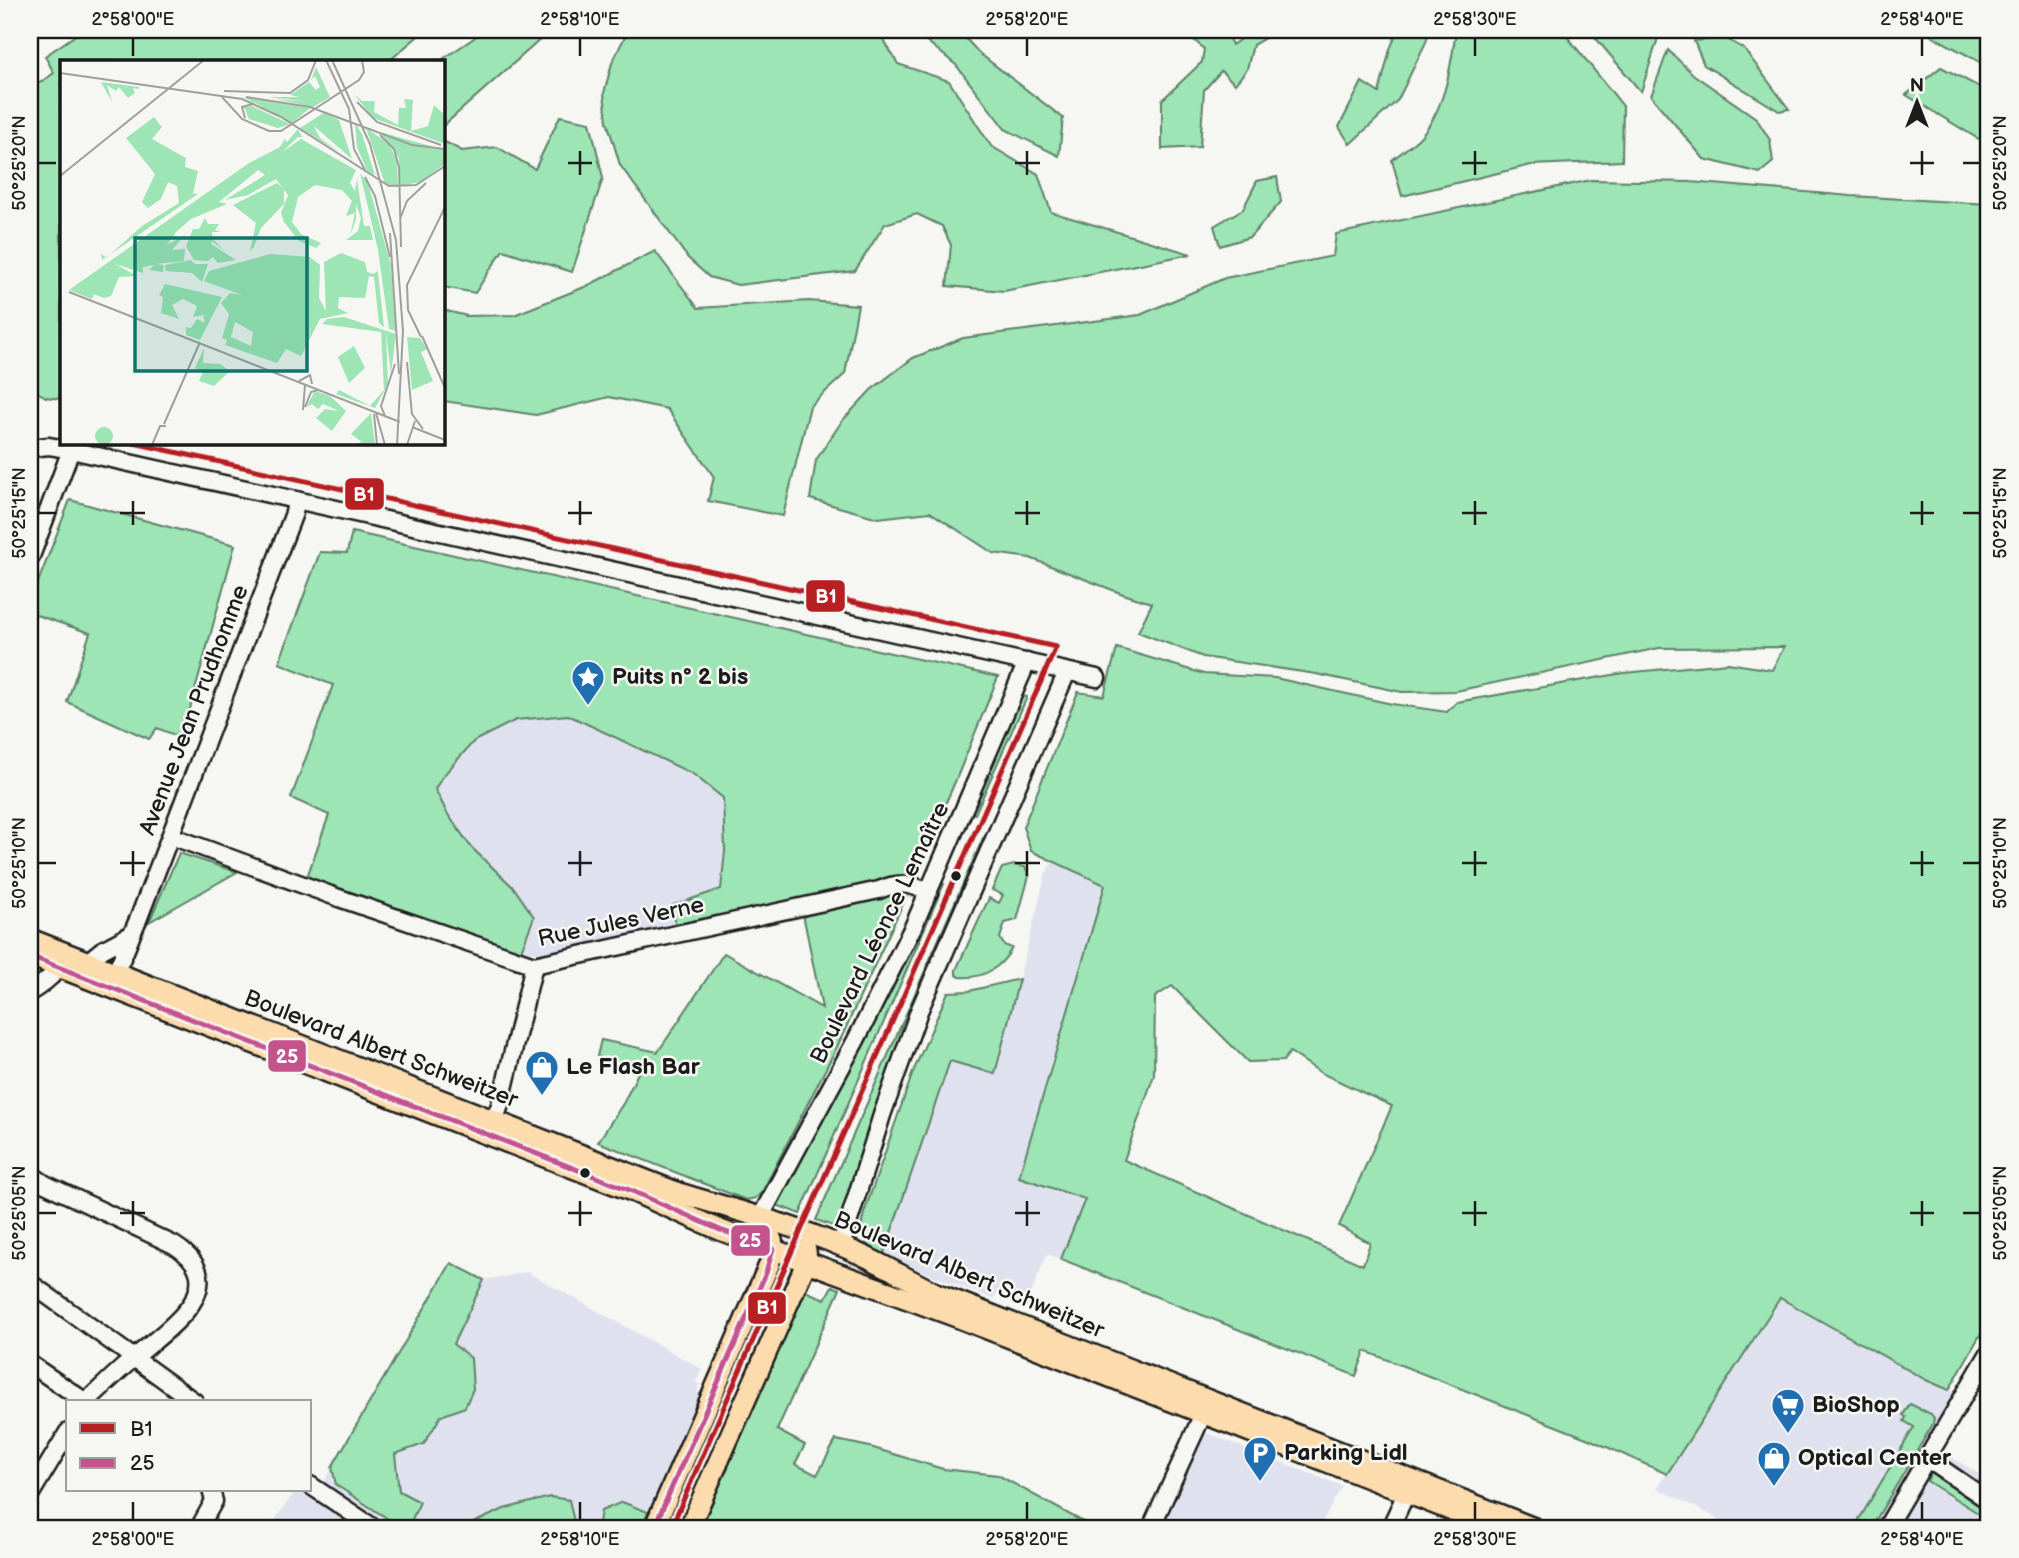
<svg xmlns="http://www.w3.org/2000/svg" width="2019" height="1558" viewBox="0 0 2019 1558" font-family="'Balsamiq Sans',sans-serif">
<rect width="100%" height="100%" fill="#f6f6f2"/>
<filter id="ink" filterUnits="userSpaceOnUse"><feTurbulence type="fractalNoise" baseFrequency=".0143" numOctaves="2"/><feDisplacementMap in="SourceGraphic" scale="14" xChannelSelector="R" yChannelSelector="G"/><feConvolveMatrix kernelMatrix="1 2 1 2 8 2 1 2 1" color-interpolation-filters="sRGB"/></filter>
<g filter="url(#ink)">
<g fill="#dfe2ee">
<polygon points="568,715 693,774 723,798 725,851 721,889 671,906 676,925 548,953 521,951 533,917 514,888 471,847 447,813 435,789 443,776 474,741 516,720"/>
<polygon points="1053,861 1105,885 1019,1177 1085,1199 1061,1259 1047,1254 1026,1306 997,1293 993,1299 883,1256 950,1060 995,1074 1046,873"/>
<polygon points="451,1263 485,1280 527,1272 702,1369 696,1382 700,1384 697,1391 701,1393 641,1528 269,1528 296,1490 310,1490 310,1485 325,1480"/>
<polygon points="1780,1298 1926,1380 1963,1396 1933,1446 1989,1480 1989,1528 1715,1528 1719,1519 1657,1488"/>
<polygon points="1204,1432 1342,1486 1319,1528 1155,1528"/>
</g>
<g fill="#9de5b4" stroke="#5c8068" stroke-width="2" fill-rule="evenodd">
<polygon points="83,30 425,30 389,61 61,61 61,399 46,397 30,388 30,86 41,82 54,73 45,56"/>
<polygon points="482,30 551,30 443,126 443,61 440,61 474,38"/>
<polygon points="628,30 878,30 898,64 949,81 991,146 1038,174 1051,212 1191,254 1004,291 947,286 951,245 942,226 917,214 885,224 855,271 738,285 709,277 688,258 620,165 607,121 604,93 612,63"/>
<polygon points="913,30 958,30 979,53 1063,118 1059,156 1005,129 956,65"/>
<polygon points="1183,30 1225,30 1232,45 1253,30 1277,31 1253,45 1247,69 1235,84 1221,71 1204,90 1200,147 1162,149 1162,100 1202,62 1204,49"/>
<polygon points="1398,30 1429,30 1426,42 1398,100 1350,144 1339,127 1362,82 1379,93 1390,49"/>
<path d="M1456,30h106l61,76 -1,55 -91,4 -129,31 -10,-36c9,-7 18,-14 26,-21 27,-27 33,-73 38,-109z"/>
<polygon points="1589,30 1663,30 1658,38 1641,92"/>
<polygon points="1926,30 1989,30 1989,67 1932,36"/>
<polygon points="1725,38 1744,49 1789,109 1779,111 1704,65 1694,41"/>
<polygon points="1668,50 1694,75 1756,118 1770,140 1773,162 1760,173 1704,159 1651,96"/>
<polygon points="1941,67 1989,92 1989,142 1977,138 1906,95"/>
<polygon points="560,116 590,122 603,178 572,272 503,250 475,293 443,287 443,141 462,151 497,147 535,169"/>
<polygon points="1277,177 1281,202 1250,237 1220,246 1214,226 1243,209 1257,181"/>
<path d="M1591,180l99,2 161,14 138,8v1115l-40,71 -23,-10 -146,-82 -113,176 -78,-35 -224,-88 -9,25 -295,-117 24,-60 -66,-22 86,-292 -74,-34 -8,-24 55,-135 26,4 13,-48 87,26 71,4 117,26 55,8 10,-10 167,-29 104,-10 44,7 12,-23 -125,1 -203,43 -54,1 -86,-18 -113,-17 -65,-25 14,-29 -29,-9 -93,-36 -37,-5 -63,-41 -52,6 -68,-19 6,-39 26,-39 29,-31 42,-32 50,-20 177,-23 85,-37 108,-22 3,-22zM1172,986l76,76 35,-1 7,-9 31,21 71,33 -53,120 31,17 -7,22 -239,-105 30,-85 1,-78z"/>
<polygon points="655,251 698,308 809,301 858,305 845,374 810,406 783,516 708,501 714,477 667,409 609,397 536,415 443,401 443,310 467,316 514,315 587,286"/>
<polygon points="70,500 235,545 182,738 157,728 149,739 67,702 90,633 30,613 30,603"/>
<polygon points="352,532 998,677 955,782 913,876 676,925 671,906 721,889 725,851 723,798 693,774 568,715 516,720 474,741 443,776 435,789 447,813 471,847 514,888 534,917 521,951 307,877 329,815 291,798 333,685 279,663 320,552 347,553"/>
<polygon points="1019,695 1027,697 975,814 968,811"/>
<polygon points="983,838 989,840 839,1228 816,1220"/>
<polygon points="179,853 237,872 149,922"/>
<path d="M1014,865l11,2 4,9 -12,44 -12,3 -5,15 4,7 8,3c-11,20 -29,31 -52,29l-4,-2v-5l33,-72 10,5 4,-8 -11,-5 10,-22z"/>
<polygon points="938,881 944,884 800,1214 774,1204"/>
<polygon points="892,888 894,896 906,897 837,1047 762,1192 756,1198 746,1200 598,1142 624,1102 638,1073 597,1056 601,1040 658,1052 724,953 822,1008 803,914"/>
<path d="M1019,979l-24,95 -45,-13 -67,195c-21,-10 -25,-22 -19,-43l49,-141 35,-80 21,-1z"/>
<polygon points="451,1263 484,1280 453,1344 471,1358 473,1389 465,1407 441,1416 424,1444 395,1454 399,1491 420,1502 408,1528 402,1528 336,1485 332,1467"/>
<polygon points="832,1286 840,1289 777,1430 805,1445 795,1464 817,1475 836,1440 870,1447 943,1469 998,1475 1094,1528 706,1528 702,1526 805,1291 825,1299"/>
<polygon points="1910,1404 1931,1414 1934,1418 1933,1424 1871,1528 1854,1528 1914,1427 1904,1421 1906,1417 1903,1415"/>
<polygon points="1931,1473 1940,1476 1989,1510 1989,1520 1927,1481"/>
<polygon points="550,1497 569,1500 574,1522 572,1528 462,1528 504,1509"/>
<polygon points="622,1502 648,1512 641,1528 598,1528 601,1511"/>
</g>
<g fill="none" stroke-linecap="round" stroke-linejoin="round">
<defs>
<g id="minor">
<polyline points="30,448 49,446 71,450 1097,678"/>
<polyline points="30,559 71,450"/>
<path d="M171,836l165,61 198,68 345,-75c19,-8 30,-7 50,2"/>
<polyline points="80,968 102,950 130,935"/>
<path d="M107,978c15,-10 22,-40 31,-58l156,-407 2,-13"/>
<path d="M30,992c14,-7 23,-19 36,-28l4,2"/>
<polyline points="490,1132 500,1105 534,965"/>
<path d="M30,1174l15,10 129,61c63,40 -7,84 -40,113 -17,14 -32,29 -48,44"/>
<polyline points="761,1216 856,1040 914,925 1027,662"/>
<polyline points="841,1246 882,1115 919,1011 1067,672"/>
<polyline points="30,1283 195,1402"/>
<polyline points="30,1364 86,1402"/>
<polyline points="1926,1458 1989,1501"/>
<polyline points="310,1485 374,1528"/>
<polyline points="30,1495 68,1432"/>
<polyline points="199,1528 214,1501 211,1490"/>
<polyline points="1151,1528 1208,1403"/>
<polyline points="1390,1528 1411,1483"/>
<polyline points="1886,1528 1989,1353"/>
</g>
<g id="major">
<path d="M30,939l649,254c63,19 125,35 185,63 24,11 47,25 72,37l598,235"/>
<polyline points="30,956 632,1191 720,1230 954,1316 1496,1528"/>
<path d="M654,1528l115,-263c2,-9 7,-20 1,-29"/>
<polyline points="689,1528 803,1270 807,1261 806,1250"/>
</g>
</defs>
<use href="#minor" stroke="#1c1c1c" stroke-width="21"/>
<use href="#major" stroke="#1c1c1c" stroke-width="24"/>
<use href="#minor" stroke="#f6f6f2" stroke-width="16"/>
<use href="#major" stroke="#fcdcac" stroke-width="19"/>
<defs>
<g id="bus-1">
<polyline points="134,443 1056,647"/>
<polyline points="671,1528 1056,647"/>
</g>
<polyline id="bus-2" points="30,956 632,1191 720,1230 773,1248 766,1273 654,1528"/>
</defs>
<use href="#bus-1" stroke="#f6f6f2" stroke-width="10"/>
<use href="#bus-2" stroke="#f6f6f2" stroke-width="10"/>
<use href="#bus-1" stroke="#b71f22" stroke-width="5"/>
<use href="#bus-2" stroke="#c4538d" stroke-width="5"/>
</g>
</g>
<path fill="none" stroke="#1c1c1c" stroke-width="2.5" d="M133,38v18M580,38v18M1027,38v18M1475,38v18M1922,38v18M580,151v24M1027,151v24M1475,151v24M1922,151v24M38,163h18M568,163h24M1015,163h25M1462,163h25M1910,163h24M1963,163h17M133,501v24M580,501v24M1027,501v24M1475,501v24M1922,501v24M38,513h18M120,513h25M568,513h24M1015,513h25M1462,513h25M1910,513h24M1963,513h17M133,851v25M580,851v25M1027,851v25M1475,851v25M1922,851v25M38,863h18M120,863h25M568,863h24M1015,863h25M1462,863h25M1910,863h24M1963,863h17M133,1201v25M580,1201v25M1027,1201v25M1475,1201v25M1922,1201v25M38,1213h18M120,1213h25M568,1213h24M1015,1213h25M1462,1213h25M1910,1213h24M1963,1213h17M133,1502v18M580,1502v18M1027,1502v18M1475,1502v18M1922,1502v18"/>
<defs>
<symbol id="sight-pin" viewBox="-11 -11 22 30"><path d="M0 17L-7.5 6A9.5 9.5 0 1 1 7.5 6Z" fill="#1f6fb2" stroke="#f6f6f2"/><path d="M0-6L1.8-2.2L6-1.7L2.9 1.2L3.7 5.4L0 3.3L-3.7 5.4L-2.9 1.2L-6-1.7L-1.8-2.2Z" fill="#fff"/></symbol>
<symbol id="shop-pin" viewBox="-11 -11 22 30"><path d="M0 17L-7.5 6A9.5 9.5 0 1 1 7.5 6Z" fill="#1f6fb2" stroke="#f6f6f2"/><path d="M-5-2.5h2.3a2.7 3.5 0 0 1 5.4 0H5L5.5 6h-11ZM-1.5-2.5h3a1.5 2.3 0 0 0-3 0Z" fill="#fff"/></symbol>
<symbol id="supermarket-pin" viewBox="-11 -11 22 30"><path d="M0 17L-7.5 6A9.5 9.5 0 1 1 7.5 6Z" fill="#1f6fb2" stroke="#f6f6f2"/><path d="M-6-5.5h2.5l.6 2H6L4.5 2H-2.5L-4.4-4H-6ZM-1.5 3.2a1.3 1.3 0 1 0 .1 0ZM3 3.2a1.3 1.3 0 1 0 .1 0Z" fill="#fff"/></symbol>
<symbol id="parking-pin" viewBox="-11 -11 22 30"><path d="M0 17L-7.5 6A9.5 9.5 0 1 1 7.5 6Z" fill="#1f6fb2" stroke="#f6f6f2"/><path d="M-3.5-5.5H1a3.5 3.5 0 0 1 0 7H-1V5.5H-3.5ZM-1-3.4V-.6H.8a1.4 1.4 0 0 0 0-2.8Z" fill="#fff"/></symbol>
</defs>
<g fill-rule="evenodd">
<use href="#sight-pin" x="569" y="658" width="38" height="52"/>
<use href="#shop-pin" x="523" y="1048" width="38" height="52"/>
<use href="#supermarket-pin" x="1769" y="1386" width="38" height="52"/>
<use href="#parking-pin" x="1241" y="1434" width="38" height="52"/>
<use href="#shop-pin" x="1755" y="1439" width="38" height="52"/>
</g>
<g fill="#1c1c1c" stroke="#f6f6f2" stroke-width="2.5">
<circle cx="956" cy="876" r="6"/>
<circle cx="585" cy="1173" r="6"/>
</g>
<g text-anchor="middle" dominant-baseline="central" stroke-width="5" stroke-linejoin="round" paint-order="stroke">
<g font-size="23" font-weight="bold" fill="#1c1c1c" stroke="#f6f6f2" text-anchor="start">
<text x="612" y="677">Puits n° 2 bis</text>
<text x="566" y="1067">Le Flash Bar</text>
<text x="1812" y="1405">BioShop</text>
<text x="1284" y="1453">Parking Lidl</text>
<text x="1798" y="1458">Optical Center</text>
</g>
<g font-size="23" fill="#1c1c1c" stroke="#f6f6f2">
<text transform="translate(194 710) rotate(-69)">Avenue Jean Prudhomme</text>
<text transform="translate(621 922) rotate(-12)">Rue Jules Verne</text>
<text transform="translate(880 933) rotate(-64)">Boulevard Léonce Lemaître</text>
<text transform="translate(381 1049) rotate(21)">Boulevard Albert Schweitzer</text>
<text transform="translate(969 1275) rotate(23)">Boulevard Albert Schweitzer</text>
</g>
</g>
<g transform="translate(60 60)">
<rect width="385" height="385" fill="#f6f6f2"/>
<path d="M256,7l14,30 -17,10 -38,-8 34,3 -41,-5h32l-10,-2 19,-13 7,8 4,-3 -5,-11 -4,4zM41,22l38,5v2l-6,-1 2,5 -7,5 -9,-11 -3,4 -9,-6 5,17zM294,34l8,7h13l-1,11 24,13 1,-17h7l-2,-9 9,1 -2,31 17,-5 6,-21 11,10v29l-72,-26zM183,37l67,11 -18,15zM192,46l38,18 -12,4 -29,-9 -5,-12zM265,52l14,8 13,39 -38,-33 6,12 19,14 -39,-24zM94,57l8,10 -10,12 34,19 -1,9 13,4 -5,23h5l-96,66 -12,2 12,-2 -1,-7 5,5 36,-32 37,-23 -2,-17 -9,-4 -7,17 -13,9 -6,-6 13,-28 -29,-36zM295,63l7,11 13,41 -8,-4 -10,-24zM306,68l23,16 8,16 1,27 -13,-3zM238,69l4,8h-4l-16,15 19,-13 55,31 -6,13 5,8 2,-12 7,47h6l3,14h-27l12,-9 3,-13 -5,-14v15l-6,17 5,-23 -9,3 6,-15 -10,-11 -27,-5 -17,12 -6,25 9,12 20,9 -5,5 -17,-7 -15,-19 -3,-9 7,-18 -12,-16 -28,16 -23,5 40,-25 -7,-5 -39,32 8,2 -36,15 -15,13 -9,13 18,-10 -13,15 13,-1 -1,12 -29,3 9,1 -1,7 -14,-2 5,-5 -11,2v6l-28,-9 22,12 -18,1 -8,19 -7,2 -10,-4 -2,5 -23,-9 180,-127 31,-16 5,-8 2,3zM320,72l65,18v14l-25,18 -20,4 -1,-28zM300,113l8,10 23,82 5,66 -7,-2 -11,-79zM217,123l7,6v15l-23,24 -7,19 -4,4 6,-28 -23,-18zM145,158l3,6h11l-4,6 6,2h-9l1,7 12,13 -13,-11 -1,3 25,16 -18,3 -5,-6 -5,4 -14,-1 -8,-14 7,-17h6zM281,193l24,9 2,10 6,2 5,-3 -2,-16 8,72 -5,-4 -5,-46 -5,-1 -4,22 -26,-1 -1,11 10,5 -28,6 -19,37 -15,-7 -9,14 -52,-18 2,-5 -5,-2 7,-24 -8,-11 9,-10 12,2 -38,-14 5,-10 61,-17 40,3 10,8 -1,33 7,13 -2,-49zM175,262l18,10 -2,14 -20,-9zM131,200l4,4h13l-6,18 -10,-9 -26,-2 -1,-6zM105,224l57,13 -22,43 -14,-5v-8l5,1 6,-9 8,4 -2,-7 6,-2 -16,3 4,-11 -14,-7 -11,6 7,14 -18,-6 2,-16 -4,-2zM284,257l52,17 -5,40 -5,-41 2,51 -13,24 -39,-14 3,-4 31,16 14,-16 -3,-58 -59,-8 5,-5zM347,277l13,1 7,11 -6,3 12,29 -21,9zM294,286l11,22 -16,15 -11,-26zM144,288l-1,15 17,1 10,7 -16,15 -15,-5 4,-9 -8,-4zM255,331l15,5 16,15 -14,20 -16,-13 9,-9 14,2 -16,-7 -5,5 -6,-5 -6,3zM311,353l4,32h-23l10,-3 -11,-8zM35 376a9 9 0 1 1 18 0a9 9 0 1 1-18 0Z" fill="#9de5b4" fill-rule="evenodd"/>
<path fill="none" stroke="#9f9f9c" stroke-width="2" d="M266,0l23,49 5,40 12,23M272,0l38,84 26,96 7,91 -6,114M0,13l182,26 39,18 108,69 27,-1 29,-19M164,31l66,2 18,-13 8,-20M162,37l20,22 27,12h12l78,-51 5,-8 -2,-12M186,37l64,10 102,38 33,4M297,42l20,20 64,23M185,58l-3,-11 11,-3M320,75l14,14 5,18 2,80M0,116l144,-116M305,117l10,19 15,61M340,159l7,-18 19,-18M330,173l9,141M9,232l331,130M362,276l23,52M361,277l-13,-27 -1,-25 38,-78M347,302l5,52 11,15M239,321l11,-6 2,9M245,347l6,-15 7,-2M243,350l2,-25M316,353l9,32M314,354l3,31M325,356l-4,-10 14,-42M104,364l36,-82M352,367l33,13M92,385l8,-19h6M347,385l8,-24"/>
<path fill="#0f766e" fill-opacity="0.15" stroke="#0f766e" stroke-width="3.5" d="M75,178h172v133h-172z"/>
<rect width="385" height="385" fill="none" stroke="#1c1c1c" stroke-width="3.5"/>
</g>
<g stroke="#f6f6f2" stroke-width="2.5">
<rect x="344" y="477" width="41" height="34" rx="7" fill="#b71f22"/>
<rect x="805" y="579" width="41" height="34" rx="7" fill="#b71f22"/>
<rect x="267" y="1039" width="40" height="34" rx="7" fill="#c4538d"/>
<rect x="730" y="1224" width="41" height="33" rx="7" fill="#c4538d"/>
<rect x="747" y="1291" width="40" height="34" rx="7" fill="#b71f22"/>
</g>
<g font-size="19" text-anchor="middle" font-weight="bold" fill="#fff">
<text x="364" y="501">B1</text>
<text x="826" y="603">B1</text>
<text x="287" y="1063">25</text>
<text x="750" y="1247">25</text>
<text x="767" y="1314">B1</text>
</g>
<rect width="2019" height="1558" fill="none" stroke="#f6f6f2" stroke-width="77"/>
<rect x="66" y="1400" width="245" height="91" fill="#f6f6f2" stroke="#9f9f9c" stroke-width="2"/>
<rect x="80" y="1423" width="35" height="10" fill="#b71f22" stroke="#9f9f9c" stroke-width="2"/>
<text x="130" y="1436" font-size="21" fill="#1c1c1c">B1</text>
<rect x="80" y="1458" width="35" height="10" fill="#c4538d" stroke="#9f9f9c" stroke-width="2"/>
<text x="130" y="1470" font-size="21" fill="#1c1c1c">25</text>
<g transform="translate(1917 102)" stroke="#f6f6f2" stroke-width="5" paint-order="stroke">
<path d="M0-5L12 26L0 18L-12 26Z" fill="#1c1c1c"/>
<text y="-10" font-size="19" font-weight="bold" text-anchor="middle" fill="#1c1c1c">N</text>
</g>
<rect x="38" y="38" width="1942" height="1482" fill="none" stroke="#1c1c1c" stroke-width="2.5"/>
<g font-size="18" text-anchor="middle" fill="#1c1c1c">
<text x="133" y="25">2°58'00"E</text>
<text x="580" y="25">2°58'10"E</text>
<text x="1027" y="25">2°58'20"E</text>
<text x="1475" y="25">2°58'30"E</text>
<text x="1922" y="25">2°58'40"E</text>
<text transform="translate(19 163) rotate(-90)" y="6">50°25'20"N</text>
<text transform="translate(2000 163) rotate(-90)" y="6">50°25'20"N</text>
<text transform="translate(19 513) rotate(-90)" y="6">50°25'15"N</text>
<text transform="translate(2000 513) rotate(-90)" y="6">50°25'15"N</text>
<text transform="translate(19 863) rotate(-90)" y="6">50°25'10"N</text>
<text transform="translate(2000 863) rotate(-90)" y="6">50°25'10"N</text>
<text transform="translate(19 1213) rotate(-90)" y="6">50°25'05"N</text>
<text transform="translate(2000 1213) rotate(-90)" y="6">50°25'05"N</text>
<text x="133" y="1545">2°58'00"E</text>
<text x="580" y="1545">2°58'10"E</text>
<text x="1027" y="1545">2°58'20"E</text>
<text x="1475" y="1545">2°58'30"E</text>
<text x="1922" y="1545">2°58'40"E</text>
</g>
</svg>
